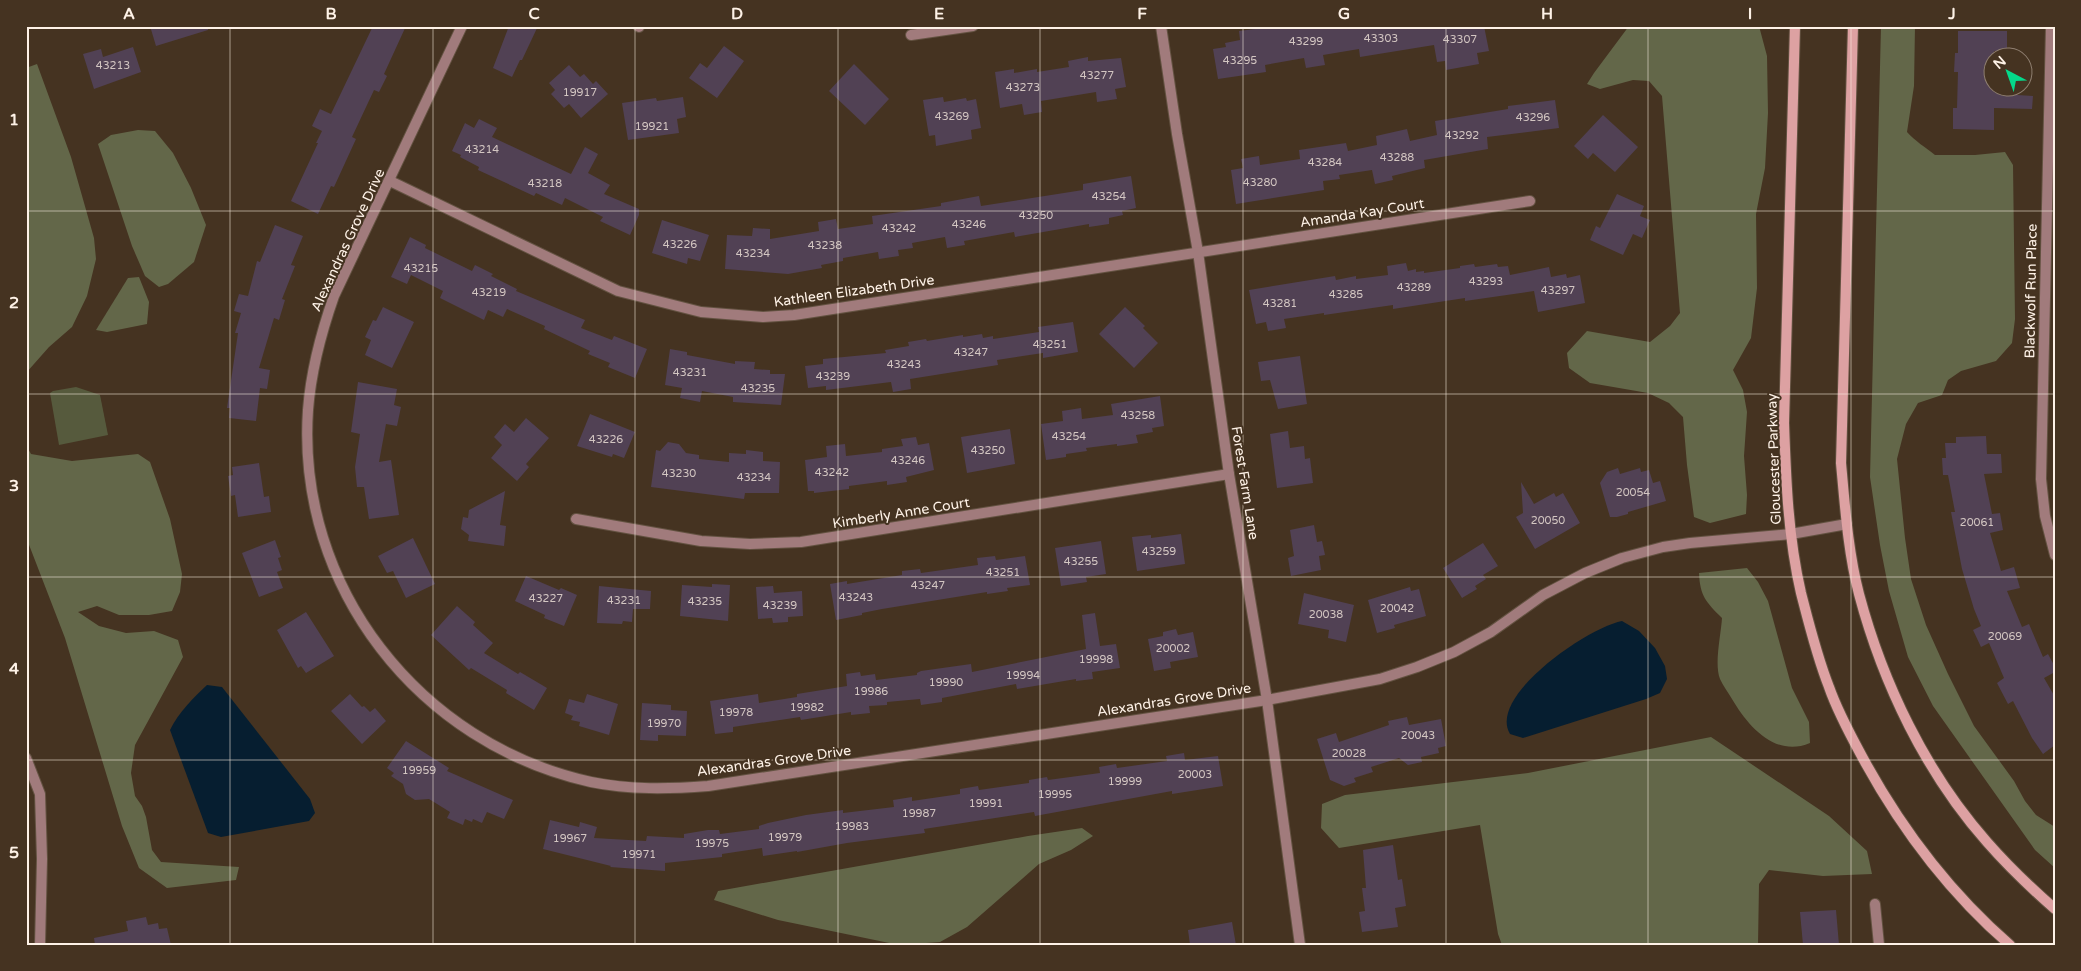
<svg xmlns="http://www.w3.org/2000/svg" width="2081" height="971" viewBox="0 0 2081 971" font-family="'Varela Round',sans-serif">
<rect width="100%" height="100%" fill="#453321"/>
<polygon fill="#565a3d" points="76,387 100,395 108,435 59,445 50,393 53,391"/>
<g fill="#636749">
<polygon points="1629,26 1759,26 1767,56 1768,113 1765,168 1756,214 1757,288 1751,338 1733,370 1743,390 1747,412 1744,456 1747,495 1746,514 1710,523 1694,517 1687,465 1683,417 1669,403 1648,393 1590,383 1569,368 1567,353 1587,331 1650,342 1670,326 1680,313 1662,96 1649,81 1633,80 1600,89 1587,84 1594,73"/>
<path d="M1881,26h34l-1,60 -7,46c8,9 18,15 28,23h40l30,-3 8,13 2,154 -3,24 -16,18 -35,10 -13,9 -6,15 -24,8 -12,21 -9,35 8,79 6,41 15,46 22,49 26,52 40,55 11,20 11,14 19,12v41l-20,-18 -102,-144 -25,-49 -19,-66 -9,-46 -10,-68z"/>
<polygon points="37,64 71,157 94,238 96,259 87,296 72,327 49,347 26,373 26,68"/>
<polygon points="138,130 155,131 173,153 191,188 206,225 194,262 168,284 159,287 145,276 132,246 98,144 111,135"/>
<polygon points="139,277 149,302 147,324 107,332 96,330 128,278"/>
<polygon points="26,445 31,454 72,461 138,454 150,462 170,519 182,574 180,592 172,611 149,615 119,615 97,606 78,612 99,626 126,633 154,631 178,640 183,657 135,745 131,773 135,796 142,806 146,817 152,850 161,862 239,867 236,880 167,888 139,868 122,826 65,638 26,537"/>
<path d="M1747,568l11,14 10,19 24,87 17,34 1,21c-35,15 -62,-17 -78,-44 -4,-7 -9,-13 -12,-20 -6,-15 1,-44 2,-61 -16,-16 -22,-22 -23,-45z"/>
<polygon points="1711,737 1829,816 1867,851 1872,874 1823,876 1769,870 1759,884 1758,945 1502,945 1498,934 1480,825 1339,848 1321,828 1322,804 1345,795 1528,773"/>
<polygon points="1082,828 1093,836 1071,850 1039,864 967,927 940,942 899,945 778,920 714,900 718,891 1028,836"/>
</g>
<g fill="#061e30">
<path d="M1622,621l17,10 16,17 10,18 2,13 -7,14 -14,6 -123,39 -13,-4c-23,-38 79,-107 112,-113z"/>
<path d="M207,685l15,2 88,112 5,14 -6,8 -88,16 -13,-4 -38,-103c8,-17 24,-33 37,-45z"/>
</g>
<g fill="#514154">
<polygon points="150,26 208,26 208,30 156,46"/>
<polygon points="373,26 406,26 384,74 387,76 379,92 374,90 352,137 356,139 334,187 331,186 318,214 291,201 318,143 316,143 322,131 312,126 320,109 331,114"/>
<polygon points="509,26 538,26 522,60 520,60 512,77 493,68"/>
<polygon points="1278,26 1484,26 1489,51 1477,53 1479,64 1446,70 1445,61 1437,62 1434,45 1360,57 1359,49 1323,55 1325,65 1306,68 1304,58 1265,65 1266,72 1218,79 1213,49 1226,47 1225,43 1240,40 1239,31"/>
<polygon points="1958,31 2007,31 2007,51 1994,51 1994,88 2002,88 2002,94 2033,96 2032,109 1994,108 1994,130 1953,129 1953,108 1957,108 1958,72 1954,72 1955,53 1958,53"/>
<polygon points="724,46 744,61 717,98 689,78 700,63 707,68"/>
<polygon points="133,47 141,72 94,89 83,54 101,49 103,57"/>
<polygon points="1088,57 1088,61 1121,58 1126,87 1115,89 1117,99 1097,102 1096,92 1041,101 1042,112 1024,115 1022,104 1000,108 995,72 1014,69 1014,73 1037,69 1037,72 1069,67 1068,61"/>
<polygon points="854,64 889,99 865,125 829,91"/>
<polygon points="569,65 580,77 584,74 593,84 596,81 608,94 581,118 569,104 564,108 551,94 555,90 549,83"/>
<polygon points="683,97 686,117 677,119 679,133 628,140 622,103 656,98 657,101"/>
<polygon points="943,97 944,102 966,98 967,101 976,99 981,128 971,130 972,139 936,146 935,135 929,136 923,100"/>
<polygon points="1555,100 1559,128 1487,137 1488,149 1424,160 1425,168 1392,176 1393,180 1375,184 1372,170 1339,175 1340,179 1323,181 1324,190 1236,204 1231,170 1243,168 1241,159 1259,156 1260,165 1300,159 1299,150 1346,143 1348,151 1377,145 1376,136 1407,129 1410,141 1437,135 1435,121 1508,109 1508,106"/>
<polygon points="1603,115 1638,147 1615,172 1593,153 1588,159 1574,146"/>
<polygon points="479,119 497,128 492,137 571,174 585,147 598,154 588,173 610,185 604,194 639,209 639,215 630,235 600,221 603,217 565,198 562,205 536,193 534,196 478,170 479,167 460,157 461,155 452,151 465,123 474,128"/>
<polygon points="1131,176 1136,208 1122,211 1123,215 1109,218 1109,224 1089,227 1089,224 1015,237 1014,232 964,241 965,245 947,248 945,237 912,243 913,248 898,250 899,256 879,259 878,252 843,258 843,261 821,265 822,268 788,274 725,269 727,235 752,236 753,228 770,229 770,239 819,231 818,222 836,219 838,229 873,224 872,216 941,206 941,203 979,196 981,206 1083,190 1083,184"/>
<polygon points="1617,194 1644,206 1640,216 1650,220 1642,238 1633,234 1623,255 1590,240 1596,226 1600,228"/>
<polygon points="662,220 709,235 700,261 688,258 687,264 652,253"/>
<polygon points="275,225 303,236 291,265 295,266 282,299 285,300 279,320 274,318 259,368 270,370 267,389 260,388 256,421 229,418 230,408 227,408 238,333 235,333 241,313 234,311 239,294 248,296 257,261 260,262"/>
<polygon points="410,237 426,245 425,248 472,271 475,265 493,274 491,276 517,289 516,291 585,320 581,328 612,340 614,336 647,349 635,378 608,367 610,363 588,354 590,351 544,329 545,326 507,309 503,317 488,310 484,320 440,298 443,291 411,275 407,284 391,277"/>
<polygon points="1406,263 1408,271 1416,269 1416,272 1424,271 1424,273 1460,268 1460,266 1474,264 1475,267 1497,264 1498,267 1508,266 1510,275 1549,267 1551,277 1566,274 1567,278 1580,275 1585,303 1538,312 1534,291 1465,301 1465,298 1393,309 1393,305 1324,315 1324,313 1284,319 1286,328 1268,331 1266,322 1256,324 1249,290 1335,276 1336,280 1356,276 1356,279 1388,275 1387,266"/>
<polygon points="383,307 414,322 392,368 365,355 371,340 365,337 373,320 376,321"/>
<polygon points="1125,307 1145,326 1143,328 1158,343 1134,368 1099,334"/>
<polygon points="1073,322 1078,352 1043,358 1043,353 997,360 998,365 910,379 911,389 893,392 891,382 826,390 826,386 808,388 805,366 823,364 823,359 886,353 885,350 909,346 908,342 926,339 927,341 963,335 963,337 982,334 983,338 993,336 993,339 1039,332 1038,327"/>
<polygon points="670,349 687,352 687,355 735,364 735,361 755,362 754,369 770,370 770,374 785,374 781,405 733,402 733,397 702,391 700,402 680,398 682,388 665,385"/>
<polygon points="1300,356 1307,404 1278,409 1270,380 1261,381 1258,362"/>
<polygon points="358,382 397,389 394,405 401,407 397,426 386,424 379,462 391,460 399,515 369,519 364,487 357,487 355,467 360,434 351,432"/>
<polygon points="1160,396 1164,426 1152,428 1153,432 1136,435 1138,443 1117,446 1117,444 1086,448 1087,451 1066,454 1066,457 1046,460 1041,424 1063,421 1062,411 1081,408 1082,419 1113,415 1111,404"/>
<polygon points="590,414 635,432 624,458 613,454 612,457 577,446"/>
<polygon points="526,418 549,438 526,464 529,467 517,481 491,458 502,445 494,437 505,424 514,432"/>
<polygon points="1010,429 1015,464 967,473 961,437"/>
<polygon points="1288,431 1290,448 1304,446 1305,459 1310,458 1313,483 1277,488 1270,434"/>
<polygon points="1986,436 1987,454 2001,454 2002,473 1984,474 1992,514 2000,513 2003,530 1990,533 2001,571 2014,567 2020,588 2007,591 2022,627 2029,624 2043,657 2048,654 2055,667 2055,672 2044,678 2055,697 2055,745 2043,754 2032,738 2013,701 2008,704 1997,683 2004,678 1989,643 1981,647 1973,630 1981,626 1974,609 1962,569 1951,512 1955,512 1948,475 1943,475 1942,458 1946,458 1945,443 1956,443 1956,437"/>
<polygon points="916,437 918,445 929,443 934,470 906,477 907,482 887,485 887,481 849,486 849,489 814,493 814,491 808,491 805,460 827,457 826,446 845,444 846,456 882,452 882,449 903,446 901,439"/>
<polygon points="668,442 679,444 686,453 699,455 699,459 729,462 729,453 746,454 746,450 763,452 763,461 780,462 779,493 745,493 744,499 651,487 656,450 660,451"/>
<polygon points="259,463 264,497 269,496 271,512 238,517 235,495 231,496 228,476 233,475 232,467"/>
<polygon points="1618,468 1620,474 1640,468 1641,472 1649,470 1653,483 1660,481 1666,501 1628,512 1628,514 1617,517 1610,517 1600,483 1607,472"/>
<polygon points="1521,482 1534,504 1554,493 1556,497 1563,493 1580,523 1535,549 1516,517 1523,513"/>
<polygon points="505,491 500,525 506,526 504,546 468,541 469,535 461,529 463,517 468,518 469,510"/>
<polygon points="1314,525 1317,542 1322,541 1325,555 1319,556 1321,570 1291,576 1288,558 1294,556 1290,530"/>
<polygon points="1181,534 1185,564 1137,571 1132,537 1151,535 1151,538"/>
<polygon points="413,538 435,584 406,598 393,571 387,573 378,556"/>
<polygon points="275,540 281,557 278,558 282,570 277,572 283,588 259,597 242,553"/>
<polygon points="1101,541 1106,574 1086,577 1087,582 1061,586 1055,548"/>
<polygon points="1483,543 1498,566 1483,575 1486,579 1475,586 1477,589 1462,598 1443,568"/>
<polygon points="995,556 996,560 1025,556 1030,585 1007,588 1008,591 987,594 987,592 882,609 862,613 862,615 836,620 830,584 847,581 847,584 902,575 902,571 920,569 921,573 978,565 977,558"/>
<polygon points="526,576 559,590 561,588 577,595 564,626 544,618 545,615 515,601"/>
<polygon points="712,584 730,585 728,621 680,616 682,585 712,587"/>
<polygon points="599,586 651,591 650,609 633,609 632,622 623,621 622,624 597,623"/>
<polygon points="773,586 774,593 802,591 803,616 788,617 788,622 773,623 772,618 758,619 756,587"/>
<polygon points="1410,587 1411,591 1419,589 1426,616 1394,625 1395,628 1377,633 1368,600"/>
<polygon points="1304,593 1354,605 1346,642 1328,638 1329,630 1298,624"/>
<polygon points="457,606 475,622 473,625 493,643 484,653 518,674 520,672 547,688 534,710 506,693 507,690 471,668 469,670 431,635"/>
<polygon points="306,612 334,656 306,673 301,666 298,668 277,630"/>
<polygon points="1095,613 1100,646 1116,644 1120,668 1092,672 1093,679 1076,681 1076,679 1017,689 1016,684 942,698 942,702 921,705 920,699 887,702 887,705 869,706 870,713 851,715 851,712 801,720 800,717 733,727 733,732 715,734 710,701 758,694 759,703 797,697 797,694 847,686 846,674 860,672 861,676 875,674 876,680 917,675 917,673 921,671 971,664 972,672 1086,649 1082,615"/>
<polygon points="1176,629 1178,635 1193,632 1198,657 1170,662 1171,668 1154,671 1148,639 1163,636 1163,632"/>
<polygon points="350,694 362,707 364,706 370,712 375,708 386,721 362,744 331,711"/>
<polygon points="587,694 618,704 609,735 579,726 580,722 571,720 573,716 565,713 569,699 584,703"/>
<polygon points="642,703 671,705 671,710 687,711 686,736 658,735 658,741 640,740"/>
<polygon points="1407,717 1409,725 1441,719 1446,746 1438,748 1439,753 1421,757 1422,762 1408,765 1399,758 1371,767 1373,772 1354,778 1356,782 1344,786 1330,780 1317,739 1336,733 1339,742 1389,725 1388,721"/>
<polygon points="406,741 449,768 447,771 513,800 504,819 487,812 482,823 473,819 472,822 465,819 463,825 447,818 450,812 429,799 415,800 406,794 403,784 391,776 394,773 387,768"/>
<polygon points="1184,753 1185,760 1218,756 1223,786 1172,794 1172,791 1035,816 1034,812 924,829 925,833 847,843 797,852 797,851 763,856 762,848 722,854 722,857 665,863 665,871 610,867 611,866 543,849 550,820 579,827 580,822 597,827 594,838 646,841 647,836 684,838 684,834 708,830 719,830 720,834 759,829 759,826 768,823 806,815 843,810 843,813 894,807 893,800 912,797 912,801 960,794 960,789 978,786 979,790 1029,783 1029,780 1047,777 1048,780 1100,773 1099,767 1116,764 1117,768 1167,761 1166,756"/>
<polygon points="1393,845 1398,880 1402,879 1406,906 1395,908 1398,927 1362,932 1359,912 1365,911 1362,888 1366,888 1363,850"/>
<polygon points="1836,910 1839,945 1803,945 1800,912"/>
<polygon points="146,917 148,925 158,923 159,929 167,928 171,945 95,945 94,938 128,931 126,921"/>
<polygon points="1232,922 1236,945 1190,945 1188,930"/>
</g>
<g fill="none" stroke-linecap="round" stroke-linejoin="round">
<defs>
<g id="street">
<path d="M462,26l-128,270c-13,37 -23,74 -26,114 -12,177 111,334 283,372 39,8 78,7 117,4l559,-86 113,-21 37,-12 37,-15 37,-20 52,-37 42,-22 37,-15 41,-11 27,-4 101,-9 56,-10"/>
<polyline points="638,26 639,27"/>
<polyline points="1161,26 1177,134 1198,252 1229,474 1267,700 1300,945"/>
<polyline points="2051,26 2041,479 2045,516 2055,555"/>
<polyline points="911,35 973,26"/>
<polyline points="390,181 618,291 701,312 763,317 794,315 1530,201"/>
<polyline points="576,519 701,541 750,544 801,542 1229,474"/>
<polyline points="26,758 40,794 42,859 40,945"/>
<polyline points="1875,904 1879,945"/>
</g>
<g id="secondary">
<path d="M1795,26l-11,397c2,57 4,114 17,170 8,31 16,64 28,94 9,26 23,51 36,75 38,69 85,131 145,183"/>
<path d="M1853,26l-12,437c4,43 7,89 18,131 24,90 67,179 128,248 21,24 44,46 68,67"/>
</g>
</defs>
<use href="#street" stroke="#635241" stroke-width="12"/>
<use href="#secondary" stroke="#635241" stroke-width="12"/>
<use href="#street" stroke="#a17b7c" stroke-width="10"/>
<use href="#secondary" stroke="#dda1a2" stroke-width="10"/>
</g>
<path fill="none" stroke="#fef2e7" stroke-width="1" stroke-opacity="0.55" d="M230,26v919M433,26v919M635,26v919M838,26v919M1040,26v919M1243,26v919M1446,26v919M1648,26v919M1851,26v919M26,211h2029M26,394h2029M26,577h2029M26,760h2029"/>
<g text-anchor="middle" dominant-baseline="central" stroke-width="4" stroke-linejoin="round" paint-order="stroke">
<g font-size="11" fill="#d3c6c2">
<text x="1381" y="38">43303</text>
<text x="1460" y="39">43307</text>
<text x="1306" y="41">43299</text>
<text x="1240" y="60">43295</text>
<text x="113" y="65">43213</text>
<text x="1097" y="75">43277</text>
<text x="1023" y="87">43273</text>
<text x="580" y="92">19917</text>
<text x="952" y="116">43269</text>
<text x="1533" y="117">43296</text>
<text x="652" y="126">19921</text>
<text x="1462" y="135">43292</text>
<text x="482" y="149">43214</text>
<text x="1397" y="157">43288</text>
<text x="1325" y="162">43284</text>
<text x="1260" y="182">43280</text>
<text x="545" y="183">43218</text>
<text x="1109" y="196">43254</text>
<text x="1036" y="215">43250</text>
<text x="969" y="224">43246</text>
<text x="899" y="228">43242</text>
<text x="680" y="244">43226</text>
<text x="825" y="245">43238</text>
<text x="753" y="253">43234</text>
<text x="421" y="268">43215</text>
<text x="1486" y="281">43293</text>
<text x="1414" y="287">43289</text>
<text x="1558" y="290">43297</text>
<text x="489" y="292">43219</text>
<text x="1346" y="294">43285</text>
<text x="1280" y="303">43281</text>
<text x="1050" y="344">43251</text>
<text x="971" y="352">43247</text>
<text x="904" y="364">43243</text>
<text x="690" y="372">43231</text>
<text x="833" y="376">43239</text>
<text x="758" y="388">43235</text>
<text x="1138" y="415">43258</text>
<text x="1069" y="436">43254</text>
<text x="606" y="439">43226</text>
<text x="988" y="450">43250</text>
<text x="908" y="460">43246</text>
<text x="832" y="472">43242</text>
<text x="679" y="473">43230</text>
<text x="754" y="477">43234</text>
<text x="1633" y="492">20054</text>
<text x="1548" y="520">20050</text>
<text x="1977" y="522">20061</text>
<text x="1159" y="551">43259</text>
<text x="1081" y="561">43255</text>
<text x="1003" y="572">43251</text>
<text x="928" y="585">43247</text>
<text x="856" y="597">43243</text>
<text x="546" y="598">43227</text>
<text x="624" y="600">43231</text>
<text x="705" y="601">43235</text>
<text x="780" y="605">43239</text>
<text x="1397" y="608">20042</text>
<text x="1326" y="614">20038</text>
<text x="2005" y="636">20069</text>
<text x="1173" y="648">20002</text>
<text x="1096" y="659">19998</text>
<text x="1023" y="675">19994</text>
<text x="946" y="682">19990</text>
<text x="871" y="691">19986</text>
<text x="807" y="707">19982</text>
<text x="736" y="712">19978</text>
<text x="664" y="723">19970</text>
<text x="1418" y="735">20043</text>
<text x="1349" y="753">20028</text>
<text x="419" y="770">19959</text>
<text x="1195" y="774">20003</text>
<text x="1125" y="781">19999</text>
<text x="1055" y="794">19995</text>
<text x="986" y="803">19991</text>
<text x="919" y="813">19987</text>
<text x="852" y="826">19983</text>
<text x="785" y="837">19979</text>
<text x="570" y="838">19967</text>
<text x="712" y="843">19975</text>
<text x="639" y="854">19971</text>
</g>
<g font-size="14" fill="#fef2e7" stroke="#453321">
<text transform="translate(1362 213) rotate(-9)">Amanda Kay Court</text>
<text transform="translate(348 240) rotate(-65)">Alexandras Grove Drive</text>
<text transform="translate(854 291) rotate(-8)">Kathleen Elizabeth Drive</text>
<text transform="translate(2031 291) rotate(-89)">Blackwolf Run Place</text>
<text transform="translate(1774 459) rotate(-92)">Gloucester Parkway</text>
<text transform="translate(1245 483) rotate(81)">Forest Farm Lane</text>
<text transform="translate(901 513) rotate(-9)">Kimberly Anne Court</text>
<text transform="translate(1174 700) rotate(-9)">Alexandras Grove Drive</text>
<text transform="translate(774 761) rotate(-8)">Alexandras Grove Drive</text>
</g>
</g>
<rect width="2081" height="971" fill="none" stroke="#453321" stroke-width="55"/>
<g transform="translate(2008 72) rotate(319)"><circle r="24" fill="#453321" stroke="#8f7f70"/>
<path d="M0-4L9 19L0 12L-9 19Z" fill="#05d98b"/>
<text y="-8" font-size="14" font-weight="bold" text-anchor="middle" fill="#fef2e7">N</text>
</g>
<rect x="28" y="28" width="2026" height="916" fill="none" stroke="#fef2e7" stroke-width="2"/>
<g font-size="16" text-anchor="middle" font-weight="bold" fill="#fef2e7">
<text x="129" y="19">A</text>
<text x="331" y="19">B</text>
<text x="534" y="19">C</text>
<text x="737" y="19">D</text>
<text x="939" y="19">E</text>
<text x="1142" y="19">F</text>
<text x="1344" y="19">G</text>
<text x="1547" y="19">H</text>
<text x="1750" y="19">I</text>
<text x="1952" y="19">J</text>
<text x="14" y="125">1</text>
<text x="14" y="308">2</text>
<text x="14" y="491">3</text>
<text x="14" y="674">4</text>
<text x="14" y="858">5</text>
</g>
</svg>
